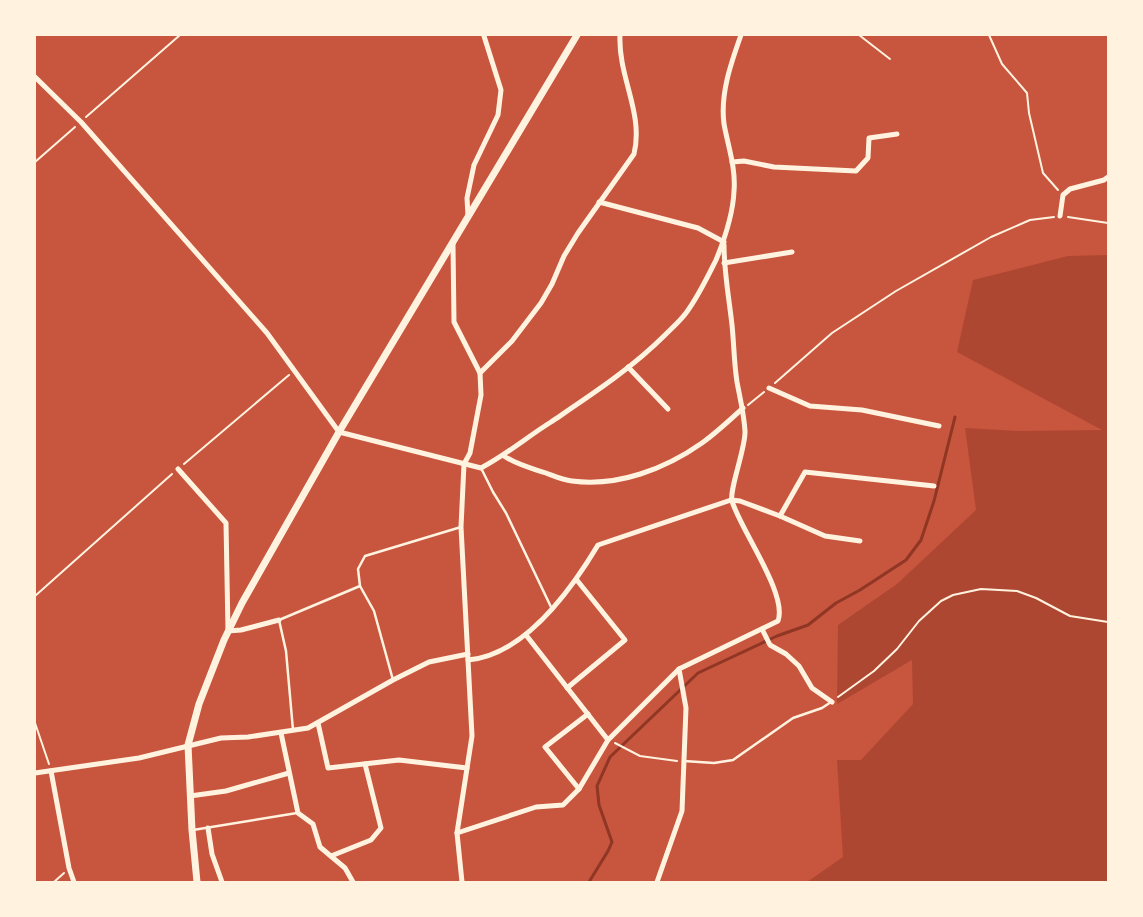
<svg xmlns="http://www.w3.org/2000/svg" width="1143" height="917" viewBox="0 0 1143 917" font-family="'Source Sans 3',sans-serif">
<rect width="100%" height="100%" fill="#c8553d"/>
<polygon fill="#ae4732" points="1108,255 1108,882 807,882 843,857 837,760 861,760 913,704 912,660 837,704 838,625 897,584 976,510 965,428 1020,431 1102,430 957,352 973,280 1068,256"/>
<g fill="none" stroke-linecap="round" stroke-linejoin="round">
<polyline stroke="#8f3625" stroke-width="3" points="589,882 608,851 612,842 599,805 597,786 610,757 698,673 777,636 808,625 836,603 860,590 906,560 921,540 934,501 955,417"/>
<g stroke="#fff3e0" stroke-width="2">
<polyline points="859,35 890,59"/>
<polyline points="989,35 1002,64 1027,93 1029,113 1043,173 1058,190"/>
<polyline points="86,117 180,35"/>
<polyline points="35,162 75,127"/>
<polyline points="1068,217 1108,223"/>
<polyline points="775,383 832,333 896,291 991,237 1030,220 1054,217"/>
<polyline points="748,405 764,392"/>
<polyline points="184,464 289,375"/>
<polyline points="35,596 172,474"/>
<polyline points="838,697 874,671 897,649 919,621 941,601 953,595 981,589 1017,591 1036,598 1070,616 1108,622"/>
<polyline points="35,723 49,764"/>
<polyline points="615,743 640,756 677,761"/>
<polyline points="54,882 64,873"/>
</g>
<g stroke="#fff3e0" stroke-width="2.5">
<polyline points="481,468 493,492 506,513 551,607"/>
<polyline points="393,680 374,611 360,586 358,569 365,556 461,527"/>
<polyline points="293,730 286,651 279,620 360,586"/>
<polyline points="684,761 714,763 733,760 793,718 822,708 831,702"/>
<polyline points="193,830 297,813"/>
</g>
<g stroke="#fff3e0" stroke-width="5">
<path d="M35,77l46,45 186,211 72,99 142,36c25,-13 46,-31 70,-46 40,-27 80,-53 114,-87 7,-7 15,-14 21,-22 12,-16 21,-35 30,-53 9,-22 17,-45 18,-69 2,-23 -6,-45 -10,-67 -4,-30 7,-61 17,-89"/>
<polyline points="732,162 744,161 774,167 856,171 868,158 869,138 897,134"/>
<polyline points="599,202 698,228 724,242"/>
<polyline points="468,216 467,198 474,165 498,115 501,90 484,36"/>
<polyline points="1060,216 1063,195 1070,189 1104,180 1108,177"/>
<polyline points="453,244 454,322 480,373 481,395 470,453 464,464 461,527 472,736 457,833 462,882"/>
<polyline points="724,263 792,252"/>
<polyline points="628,367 668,409"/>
<path d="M480,373l32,-32 29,-38 11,-19 12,-28 14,-23 56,-79c10,-41 -16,-77 -14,-119"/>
<polyline points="769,388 810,406 862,410 939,426"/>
<path d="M504,456c13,9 27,12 42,17 8,3 17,7 26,8 46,6 93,-12 130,-38 14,-10 28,-23 41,-35"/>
<polyline points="178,469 226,523 228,631 241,630 279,620"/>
<polyline points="780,516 805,472 934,486"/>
<polyline points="762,629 770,645 786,654 799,666 812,688 832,702"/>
<polyline points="526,635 608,740"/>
<path d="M468,660c57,-5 103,-70 130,-115l133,-45 9,1 40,15 45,20 35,5"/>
<polyline points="567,688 625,640 576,579"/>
<polyline points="318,723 328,768 399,760 467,768"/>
<polyline points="281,733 298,813 313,824 320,847 345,868 353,882"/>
<polyline points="51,771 69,868 74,882"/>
<polyline points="35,773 139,758 221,738 248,737 308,728 393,680 429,662 468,654"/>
<polyline points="579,789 545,747 588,714"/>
<polyline points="190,796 226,791 289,773"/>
<polyline points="208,828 212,854 222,882"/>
<path d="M457,833l79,-26 27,-2 16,-16 29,-49 71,-71 99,-48c10,-27 -38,-92 -46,-120 -3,-11 14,-54 13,-70 -1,-17 -5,-33 -8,-49 -3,-19 -3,-38 -5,-57 -3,-27 -8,-53 -8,-80"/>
<polyline points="331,856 371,840 381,828 365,764"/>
<polyline points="657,882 682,811 686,708 679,669"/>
</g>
<polyline stroke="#fff3e0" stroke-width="7" points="197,882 192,830 188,745 199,704 224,640 242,603 339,432 577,35"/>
</g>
<rect width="1143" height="917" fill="none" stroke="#fff3e0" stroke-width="72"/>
</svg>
